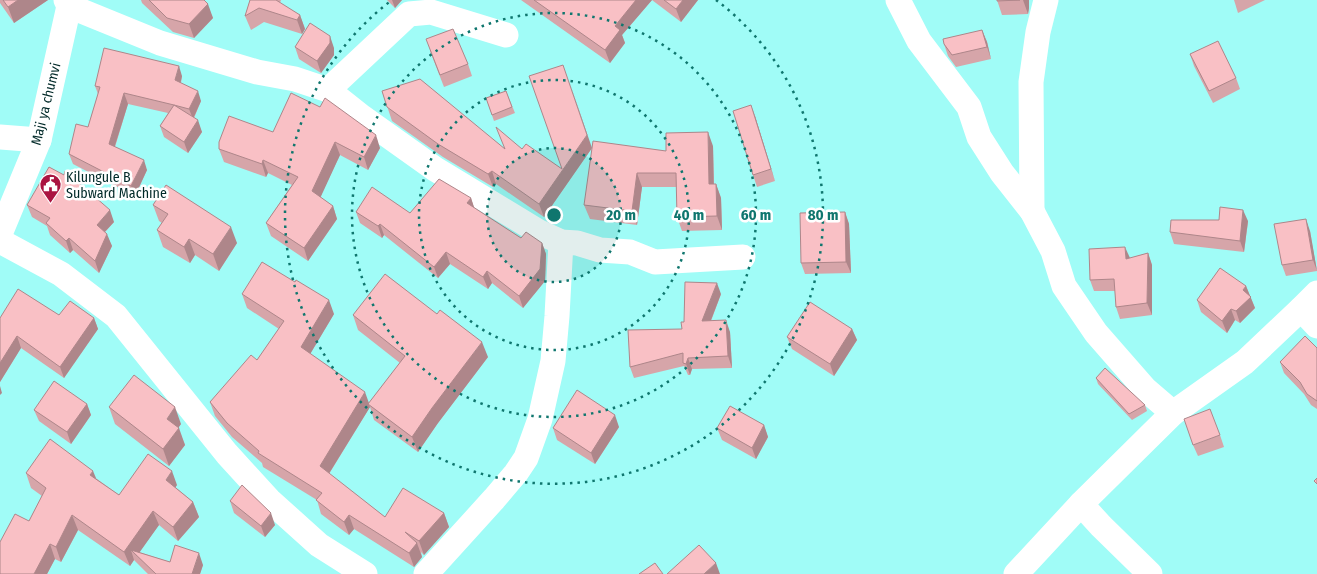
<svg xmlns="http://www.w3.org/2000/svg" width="1317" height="574" viewBox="0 0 1317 574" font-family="'Fira Sans Condensed',sans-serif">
<rect width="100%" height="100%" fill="#a0fcf7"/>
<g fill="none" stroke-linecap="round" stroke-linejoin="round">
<g stroke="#fff" stroke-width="25">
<polyline points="66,0 69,6 160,43 257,72 295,79 328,90 362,117 435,169 539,232 561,242 577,243 600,250 630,252 655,262 743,257"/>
<polyline points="898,0 919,41 969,107 979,137 1002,173 1032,211 1053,251 1064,286 1096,333 1145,389 1173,413"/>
<polyline points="328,90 409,14 431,12 506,35"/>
<polyline points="0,137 39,140"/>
<polyline points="1032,211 1031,82 1038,32 1046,0"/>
<polyline points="0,234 39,140 69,6 72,0"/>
<polyline points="0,241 61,274 116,316 227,454 269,500 319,545 365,574"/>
<polyline points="1301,309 1317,326"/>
<polyline points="1081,504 1101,526 1150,574"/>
<polyline points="426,574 494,499 516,473 526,458 540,419 553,361 557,316 561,242"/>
<polyline points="1016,574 1081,504 1173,413 1245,362 1301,309 1317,293"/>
</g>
</g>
<g fill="#d6a5a9">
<polygon points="0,0 48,0 14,23 0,3"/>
<polygon points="141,0 204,0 213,18 194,38 173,32 142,3"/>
<polygon points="250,0 281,0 280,3 300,15 305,29 302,34 264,22 251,30 245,16"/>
<polygon points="387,0 402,0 395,8"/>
<polygon points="521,0 652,0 622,35 625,43 610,63"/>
<polygon points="652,0 698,0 681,22"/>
<polygon points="997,0 1029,0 1029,8 1028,14 1002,15"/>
<polygon points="1234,0 1265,0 1238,13"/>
<polygon points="982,30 987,42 991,59 956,67 948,56 944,44"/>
<polygon points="295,47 334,48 334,55 321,73 299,59"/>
<polygon points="430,51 468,64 472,76 444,87"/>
<polygon points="1190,54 1236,78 1240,89 1213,103 1194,66"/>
<polygon points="182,76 181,83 201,101 194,118 202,132 188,153 164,137 160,126 168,113 128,104 115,147 147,170 135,196 73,164 69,154 88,127 98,94 95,86"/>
<polygon points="382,91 505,149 522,149 562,169 592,148 544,217 496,184 493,187 443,157 392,121"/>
<polygon points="506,91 515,113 494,121 486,98"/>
<polygon points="755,116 775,181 757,187 753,175"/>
<polygon points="273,132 380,148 368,170 340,155 320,197 333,206 337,219 308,261 271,236 266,223 292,185 268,173 266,177 224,162 219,149"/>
<polygon points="713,146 714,184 716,184 721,198 722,230 682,231 677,217 677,187 642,187 637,225 590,219 584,205 666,151"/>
<polygon points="471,198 474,208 521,238 542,243 546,254 545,281 523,308 492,283 488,289 450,264 438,278 384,235 382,238 360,223 356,212 410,213"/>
<polygon points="27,205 114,222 105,232 112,246 99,273 73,250 70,253 50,235 47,226 32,217"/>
<polygon points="153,205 237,243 219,271 195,255 190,263 163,247 157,230 162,223 159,221"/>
<polygon points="845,212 849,224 851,273 805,274 801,263"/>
<polygon points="1248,221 1244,252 1174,244 1170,232"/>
<polygon points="1310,231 1317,271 1286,276 1282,265"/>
<polygon points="1148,253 1152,265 1152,315 1120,319 1116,307 1115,291 1094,291 1090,280 1130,258"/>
<polygon points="1246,286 1255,308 1240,323 1235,320 1227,333 1201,312 1197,300"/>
<polygon points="242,294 334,314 310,354 369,403 400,363 358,330 353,315 488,357 438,423 418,452 374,420 370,407 329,474 385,517 444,513 449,527 424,555 421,552 422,557 414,567 354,529 349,535 321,514 317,500 263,467 262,463 232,437 215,416 210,402 257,360 279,329 247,308"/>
<polygon points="721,294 711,321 730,332 732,368 692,369 690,375 688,375 684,366 634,378 630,367 682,329 684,322"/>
<polygon points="59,315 94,318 98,329 64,378 21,348 0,382 0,318"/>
<polygon points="852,329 857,340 834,376 792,349 787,337"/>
<polygon points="1317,348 1317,409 1311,405 1304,394 1284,373 1280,362"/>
<polygon points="1096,378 1145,405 1147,411 1132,420 1098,384"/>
<polygon points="87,404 91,415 71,444 39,421 34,410"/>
<polygon points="109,407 181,424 178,428 185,445 169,466 115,424"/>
<polygon points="764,425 768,437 756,459 722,440 717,428"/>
<polygon points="619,427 595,464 557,440 553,428"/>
<polygon points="1220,435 1224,447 1198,456 1193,445"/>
<polygon points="26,473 97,479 119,495 177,485 175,487 193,502 199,517 178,541 159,525 139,552 170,562 203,565 200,574 148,574 134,560 130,566 78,530 61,562 55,559 47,574 0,574 29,521 42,496 31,488"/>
<polygon points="230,501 275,525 265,537 234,513"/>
</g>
<g fill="#ae868a">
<polygon points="18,0 48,0 14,23 8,7"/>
<polygon points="392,0 402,0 395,8"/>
<polygon points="636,0 652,0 622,35 625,43 610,63 605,50 615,26"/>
<polygon points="683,0 698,0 681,22 676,9"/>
<polygon points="1023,0 1029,0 1029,8 1028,14"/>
<polygon points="208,4 213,18 194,38 189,24"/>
<polygon points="300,15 305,29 302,34 297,20"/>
<polygon points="982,30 987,42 991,59 987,47"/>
<polygon points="330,36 334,48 334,55 321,73 317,61"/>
<polygon points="179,66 182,76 179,90 175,80"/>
<polygon points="568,78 592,148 544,217 539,204 587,135"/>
<polygon points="198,91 201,101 193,119 189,109"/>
<polygon points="124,93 128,104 112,155 109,144"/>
<polygon points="751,105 755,116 775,181 771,169"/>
<polygon points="198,120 202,132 188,153 184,142"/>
<polygon points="708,132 713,146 714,198 709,184"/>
<polygon points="376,135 380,148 368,170 364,157"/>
<polygon points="335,142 340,155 317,205 312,191"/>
<polygon points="144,160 147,170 135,196 131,186"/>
<polygon points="263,160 268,173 266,177 262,164"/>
<polygon points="492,171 496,184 493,187 488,174"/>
<polygon points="637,173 642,187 637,225 632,211"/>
<polygon points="716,184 721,198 722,230 717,216"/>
<polygon points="471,198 475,210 467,203"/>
<polygon points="333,206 337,219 308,261 304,248"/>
<polygon points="110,210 114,222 101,236 97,225"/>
<polygon points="1243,210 1248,221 1244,252 1240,241"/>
<polygon points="845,212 849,224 851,273 846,262"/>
<polygon points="1306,219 1310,231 1317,271 1313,260"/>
<polygon points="380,224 384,235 382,238 378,226"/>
<polygon points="231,227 237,243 219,271 213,254"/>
<polygon points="107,234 112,246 99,273 95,261"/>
<polygon points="69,238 73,250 70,253 66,241"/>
<polygon points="189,239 195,255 190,263 184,247"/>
<polygon points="542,243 546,254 545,281 523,308 519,296"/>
<polygon points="1125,247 1130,258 1126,259"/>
<polygon points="446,252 450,264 438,278 434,267"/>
<polygon points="1148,253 1152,265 1152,315 1147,303"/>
<polygon points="487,271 492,283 488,289 483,277"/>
<polygon points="717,283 721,294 706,333 702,321"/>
<polygon points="1246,286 1255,308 1240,323 1236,311 1243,290"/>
<polygon points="329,300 334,314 306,361 301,347"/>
<polygon points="1231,309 1235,320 1227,333 1222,321"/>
<polygon points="94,318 98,329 64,378 60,367"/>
<polygon points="726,320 730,332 732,368 728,356"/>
<polygon points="852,329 857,340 834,376 830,364"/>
<polygon points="17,336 21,348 0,382 0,363"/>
<polygon points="482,342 488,357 438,423 418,452 412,437 432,408"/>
<polygon points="688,358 692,369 690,375 686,364"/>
<polygon points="0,386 2,393 0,395"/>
<polygon points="365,392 370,406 368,404 370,407 325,480 320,466"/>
<polygon points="87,404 91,415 71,444 67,432"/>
<polygon points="175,407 181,424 173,435 167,419"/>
<polygon points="615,415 619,427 595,464 591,453"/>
<polygon points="764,425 768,437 756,459 752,448"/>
<polygon points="179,428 185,445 169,466 163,449"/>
<polygon points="93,471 99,485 90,475"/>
<polygon points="172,471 177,485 171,494 166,480"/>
<polygon points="193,502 199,517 178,541 173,527"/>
<polygon points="153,511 159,525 137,556 131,550 134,560 130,566 124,552"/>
<polygon points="271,513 275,525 265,537 261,526"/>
<polygon points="444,513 449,527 424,555 419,541"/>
<polygon points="72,515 78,530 61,562 56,547"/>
<polygon points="349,515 354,529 349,535 344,522"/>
<polygon points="417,543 422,557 414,567 409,553"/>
<polygon points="50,544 55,559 47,574 34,574"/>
<polygon points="199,553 203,565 200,574 192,574"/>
<polygon points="716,563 720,574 704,574"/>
</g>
<g fill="#f9c0c5" stroke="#ae868a">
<polygon points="3,0 18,0 8,7"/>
<polygon points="149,0 204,0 208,4 189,24 167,18"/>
<polygon points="250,0 276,0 300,15 297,20 259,8 245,16"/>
<polygon points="534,0 636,0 615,26 620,30 605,50"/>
<polygon points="664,0 683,0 676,9"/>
<polygon points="997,0 1020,0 997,1"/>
<polygon points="310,23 330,36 330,43 317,61 295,47"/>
<polygon points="453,29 468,64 440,75 426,39"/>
<polygon points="982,30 987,47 952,55 944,44 943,39"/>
<polygon points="1218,41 1236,78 1209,91 1190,54"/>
<polygon points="104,48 179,66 175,80 198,91 189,109 174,105 124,93 109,144 144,160 131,186 69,154 76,124 88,127 100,87 95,86"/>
<polygon points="563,65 587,135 539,204 492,171 488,174 438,144 387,107 382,91 420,79 505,149 496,127 522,149 526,144 562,169 529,76"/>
<polygon points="506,91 512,107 492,115 486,98"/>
<polygon points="291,93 320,107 325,98 376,135 364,157 335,142 312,191 333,206 304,248 266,223 298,177 263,160 262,164 219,149 219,142 229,116 273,132"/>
<polygon points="174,105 198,120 184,142 160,126"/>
<polygon points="751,105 771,169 753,175 733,111"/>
<polygon points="708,132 709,184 716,184 717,216 677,217 676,173 637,173 632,211 584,205 593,141 666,151 666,133"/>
<polygon points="49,167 64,175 65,171 110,210 97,225 107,234 95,261 69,238 66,241 46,223 50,218 27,205"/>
<polygon points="439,179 471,198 467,203 521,238 526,232 542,243 540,269 519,296 487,271 483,277 446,252 434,267 380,224 378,226 356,212 372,187 410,213"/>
<polygon points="166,185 231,227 213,254 189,239 184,247 157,230 168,214 153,205"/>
<polygon points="1220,207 1243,210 1240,241 1170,232 1171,220 1219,220"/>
<polygon points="845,212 846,262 801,263 800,213"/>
<polygon points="1306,219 1313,260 1282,265 1274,224"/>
<polygon points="1125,247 1126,259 1148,253 1147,303 1116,307 1114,279 1090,280 1089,249"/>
<polygon points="262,262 295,282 296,280 329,300 301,347 365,392 320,466 385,517 403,488 444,513 419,541 405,532 417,543 409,553 349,515 344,522 316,500 322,493 258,453 259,451 227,423 210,402 251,355 257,360 284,321 242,294"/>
<polygon points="1220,268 1246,286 1243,290 1251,297 1236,311 1231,309 1222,321 1197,300"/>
<polygon points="385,274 437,314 440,310 482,342 432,408 412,437 368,404 405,356 353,315"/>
<polygon points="685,282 717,283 702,321 726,320 728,356 688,358 686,364 683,363 683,353 630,367 628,330 682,329 681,322 684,322"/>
<polygon points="18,289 59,315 70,301 94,318 60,367 17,336 0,363 0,318"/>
<polygon points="810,302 852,329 830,364 787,337"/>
<polygon points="1305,336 1317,348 1317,401 1307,394 1300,382 1280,362"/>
<polygon points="1105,368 1145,405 1129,414 1096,378"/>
<polygon points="134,375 175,407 167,419 179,428 163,449 109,407"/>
<polygon points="54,381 87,404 67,432 34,410"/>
<polygon points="577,390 615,415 591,453 553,428"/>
<polygon points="730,406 764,425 752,448 717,428"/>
<polygon points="1210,409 1220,435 1193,445 1184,419"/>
<polygon points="50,439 93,471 90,475 119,495 148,454 172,471 166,480 193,502 173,527 153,511 124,552 72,515 56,547 50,544 34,574 0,574 0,542 15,514 29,521 46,488 26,473"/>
<polygon points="1317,478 1317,484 1314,481"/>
<polygon points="242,485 271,513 261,526 230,501"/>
<polygon points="175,545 199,553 192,574 156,574 131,550 170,562"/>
<polygon points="699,545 716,563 704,574 667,574"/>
<polygon points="655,563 663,574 639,574"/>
</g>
<circle cx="554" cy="215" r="67" fill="#0f766e" fill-opacity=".12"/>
<g fill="none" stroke="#0f766e" stroke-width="2.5" stroke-dasharray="2.5 5">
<circle cx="554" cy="215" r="67"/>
<circle cx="554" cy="215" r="135"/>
<circle cx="554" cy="215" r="202"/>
<path d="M716 0A269 269 0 1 1 392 0"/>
</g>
<defs>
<symbol id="civic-pin" viewBox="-11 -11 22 30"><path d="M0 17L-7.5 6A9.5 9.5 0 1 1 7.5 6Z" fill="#aa1441" stroke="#fff"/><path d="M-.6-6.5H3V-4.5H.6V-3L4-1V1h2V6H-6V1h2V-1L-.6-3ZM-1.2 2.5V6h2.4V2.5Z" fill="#fff"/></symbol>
</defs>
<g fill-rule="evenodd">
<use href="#civic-pin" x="38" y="172" width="25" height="34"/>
</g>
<g text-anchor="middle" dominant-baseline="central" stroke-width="5" stroke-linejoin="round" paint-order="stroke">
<g font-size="14" fill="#002928" stroke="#fff">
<text transform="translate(46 104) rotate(-76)">Maji ya chumvi</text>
</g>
<g font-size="14" fill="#002928" stroke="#fff" text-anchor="start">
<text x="66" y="177">Kilungule B<tspan x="66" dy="16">Subward Machine</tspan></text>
</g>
</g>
<circle cx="554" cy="215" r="8" fill="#0f766e" stroke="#fff" stroke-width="2.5"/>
<g font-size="15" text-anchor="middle" font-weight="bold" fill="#0f766e" stroke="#fff" stroke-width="5" stroke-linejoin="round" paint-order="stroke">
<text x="621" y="220">20 m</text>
<text x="689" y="220">40 m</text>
<text x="756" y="220">60 m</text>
<text x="823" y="220">80 m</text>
</g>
</svg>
